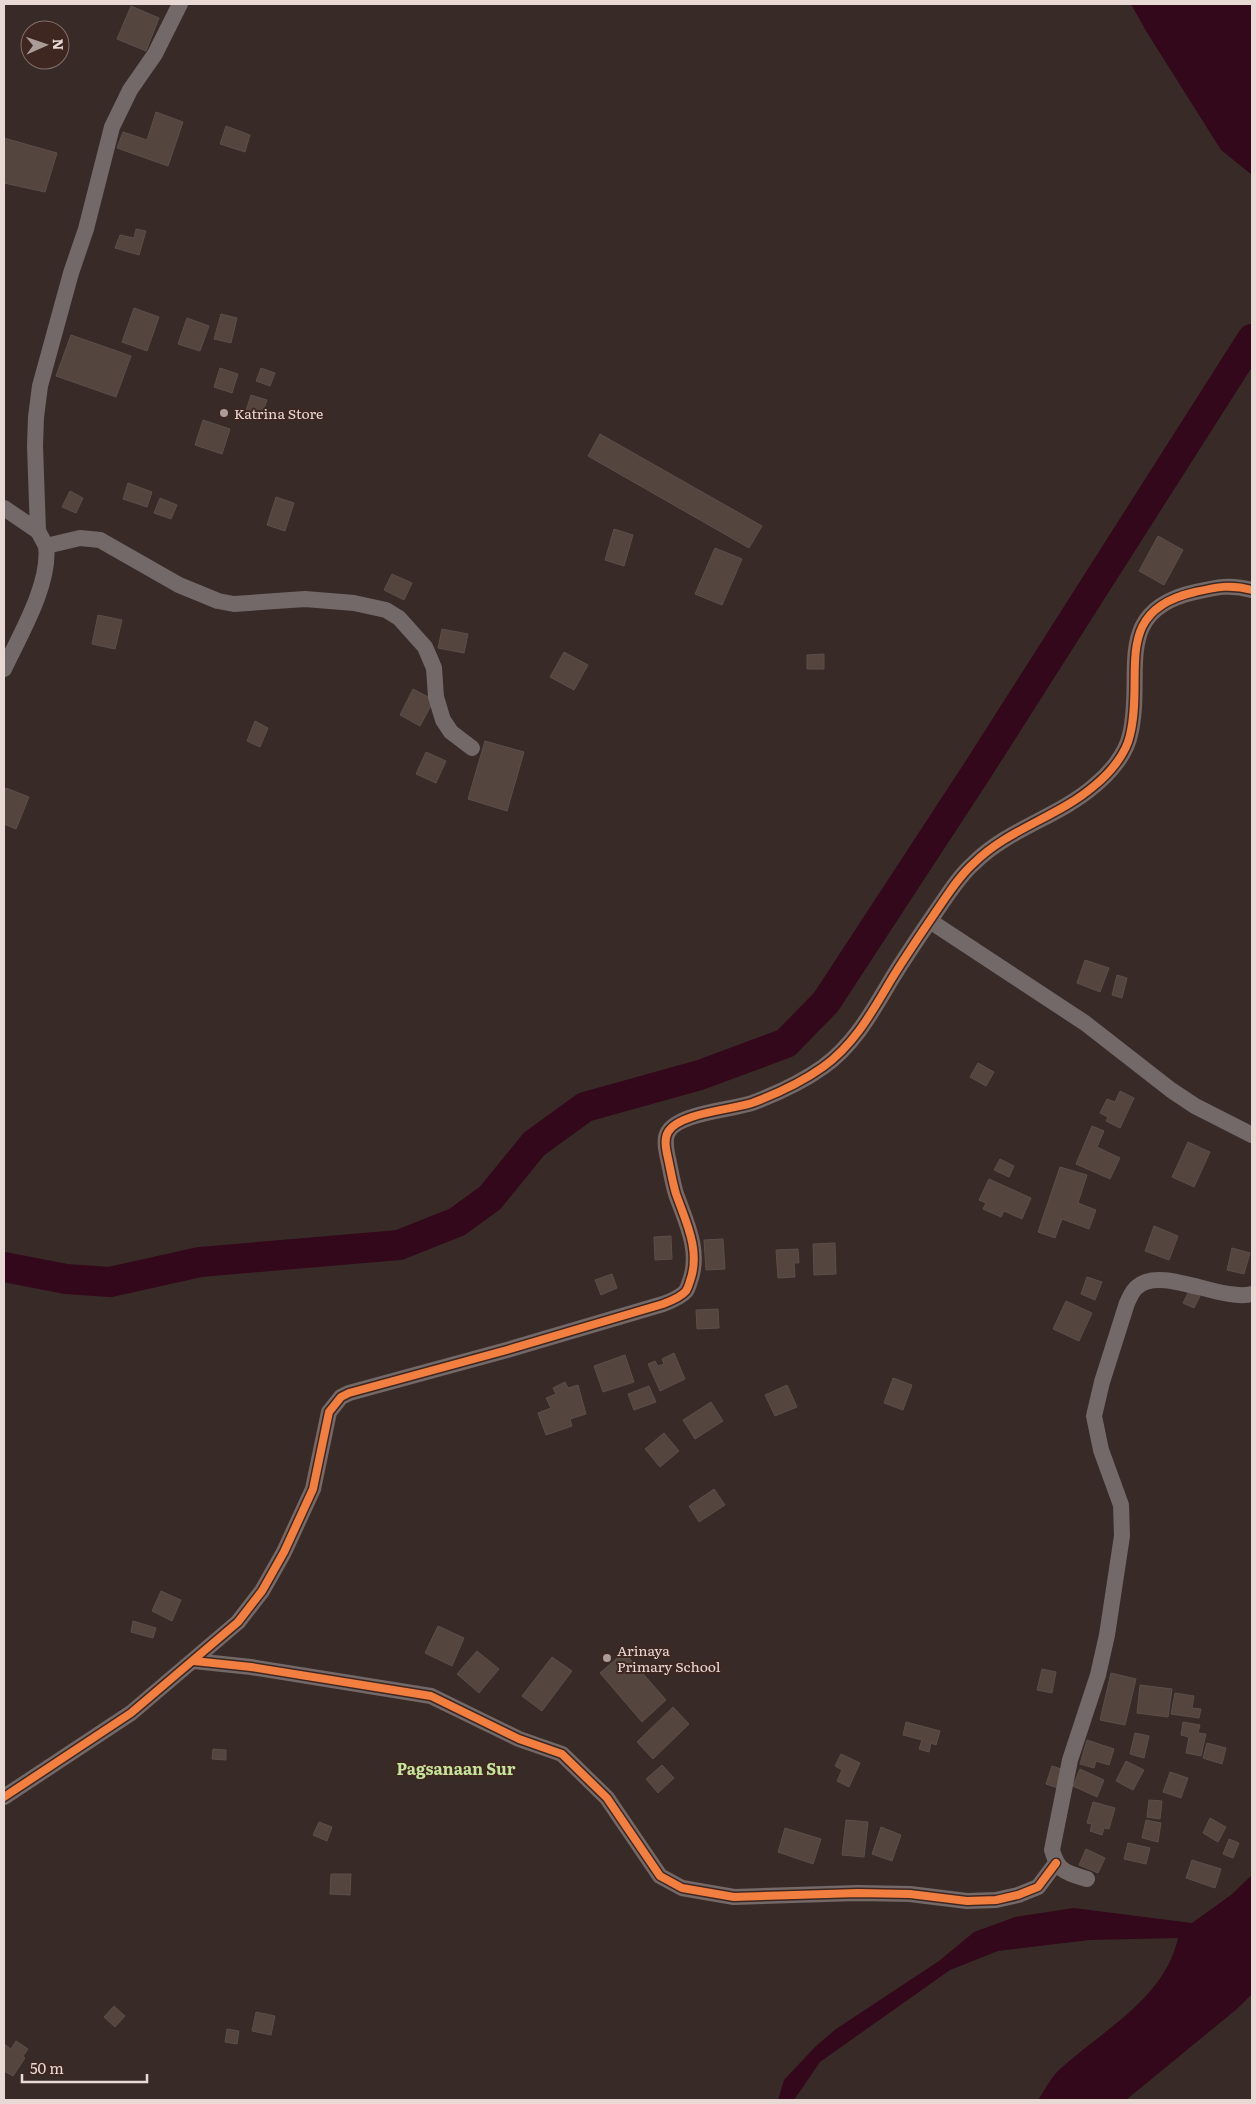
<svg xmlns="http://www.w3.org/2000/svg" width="1256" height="2104" viewBox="0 0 1256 2104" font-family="Literata,serif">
<rect width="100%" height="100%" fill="#382b27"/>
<g fill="#33081b">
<polygon points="1131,4 1252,4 1252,175 1221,150 1146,31"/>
<path d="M1252,1875v119l-14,14 -112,92h-88c7,-10 13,-23 22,-31 42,-38 105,-71 118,-131l-88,2 -92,11 -48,19 -130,92 -26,38h-16l6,-20 32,-34 20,-17 103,-68 35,-29 41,-15 59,-9 118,15 39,-28z"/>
</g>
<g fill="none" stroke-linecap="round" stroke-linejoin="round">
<polyline stroke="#33081b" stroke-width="30" points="4,1267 66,1279 110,1282 200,1262 399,1245 457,1222 490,1198 534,1144 585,1107 700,1075 786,1043 826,1002 979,768 1252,339"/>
</g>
<g fill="#54463e" stroke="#5a4f4b">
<polygon points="131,6 159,18 146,51 117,39"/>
<polygon points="156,112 183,122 168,166 117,148 123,132 147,140"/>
<polygon points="226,126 250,135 245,152 220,144"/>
<polygon points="4,138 57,153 45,192 4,183"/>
<polygon points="136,229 146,231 139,255 115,248 120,235 134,238"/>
<polygon points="134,308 159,317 147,351 122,342"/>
<polygon points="221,314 237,318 231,343 214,339"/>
<polygon points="187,318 209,326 200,351 178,344"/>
<polygon points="71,335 131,356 116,397 56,376"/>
<polygon points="220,368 238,374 232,393 214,387"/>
<polygon points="261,368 275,373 270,386 256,381"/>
<polygon points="251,395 267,400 260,419 245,414"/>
<polygon points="203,420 230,429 222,454 195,445"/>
<polygon points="600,434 762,526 749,548 588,456"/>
<polygon points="128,483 152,492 147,507 123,499"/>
<polygon points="70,491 83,498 76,513 62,507"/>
<polygon points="276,497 294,503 285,531 267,525"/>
<polygon points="160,498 177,505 171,519 154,513"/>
<polygon points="614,529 633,535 624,566 605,560"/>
<polygon points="1158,536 1183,550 1164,585 1139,571"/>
<polygon points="715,548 742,559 722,605 695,594"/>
<polygon points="392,574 412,583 404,600 384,590"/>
<polygon points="98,615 122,620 115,649 92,644"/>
<polygon points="442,629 468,634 464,653 438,648"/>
<polygon points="564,652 588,665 574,690 550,677"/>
<polygon points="824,654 824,669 807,669 807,655"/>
<polygon points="413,689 434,700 420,726 400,715"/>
<polygon points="255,721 268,728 260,747 247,741"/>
<polygon points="485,741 524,752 507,811 468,799"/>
<polygon points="426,752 446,761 436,783 416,774"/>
<polygon points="6,788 29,797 16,829 4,824 4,794"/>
<polygon points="1085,960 1109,968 1100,992 1077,983"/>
<polygon points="1117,975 1127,978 1122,998 1112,995"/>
<polygon points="978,1063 994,1072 986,1086 970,1077"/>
<polygon points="1120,1091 1134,1098 1120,1128 1106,1121 1108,1117 1100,1113 1107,1099 1115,1102"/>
<polygon points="1092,1126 1104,1131 1097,1147 1120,1158 1110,1179 1076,1164"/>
<polygon points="1188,1142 1210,1152 1194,1187 1172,1177"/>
<polygon points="1000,1159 1014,1166 1009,1177 994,1170"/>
<polygon points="1060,1167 1087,1175 1078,1203 1096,1210 1089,1229 1062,1219 1055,1238 1038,1232"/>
<polygon points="989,1179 1031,1198 1022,1219 1004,1211 1001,1217 983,1209 986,1203 979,1200"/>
<polygon points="1154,1226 1178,1236 1169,1260 1145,1251"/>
<polygon points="671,1236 672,1259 655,1260 654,1237"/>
<polygon points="723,1239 725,1269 706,1270 704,1240"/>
<polygon points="835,1243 836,1274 814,1275 813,1244"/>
<polygon points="1232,1248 1250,1253 1244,1274 1227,1270"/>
<polygon points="798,1249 799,1263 794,1263 795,1277 778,1278 776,1250"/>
<polygon points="612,1274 617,1288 601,1295 595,1280"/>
<polygon points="1087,1277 1102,1282 1095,1300 1081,1294"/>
<polygon points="1189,1291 1200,1296 1194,1308 1183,1303"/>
<polygon points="1066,1301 1092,1313 1079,1341 1053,1329"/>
<polygon points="718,1309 719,1328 697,1329 696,1310"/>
<polygon points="674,1353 685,1379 660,1391 648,1364 655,1361 658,1366 664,1364 662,1359"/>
<polygon points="625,1355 634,1382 603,1392 594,1366"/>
<polygon points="893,1378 912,1385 903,1410 884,1403"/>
<polygon points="565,1382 568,1388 578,1385 586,1414 570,1419 572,1426 546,1435 538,1413 551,1408 546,1398 556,1394 553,1388"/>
<polygon points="787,1385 797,1407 775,1416 765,1395"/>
<polygon points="649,1386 656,1402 634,1410 628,1394"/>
<polygon points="711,1402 723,1421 695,1439 683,1420"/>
<polygon points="664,1433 679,1451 660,1467 645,1449"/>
<polygon points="714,1489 725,1505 699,1522 689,1506"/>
<polygon points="161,1591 181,1600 172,1621 152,1611"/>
<polygon points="133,1621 156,1628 153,1638 131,1632"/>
<polygon points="438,1626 464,1638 452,1666 425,1653"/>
<polygon points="477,1651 499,1669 479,1693 457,1674"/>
<polygon points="624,1652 666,1700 642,1722 600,1673"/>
<polygon points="552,1657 572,1671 542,1711 522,1696"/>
<polygon points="1042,1669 1056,1672 1052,1693 1037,1690"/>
<polygon points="1111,1673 1136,1679 1125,1725 1100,1720"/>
<polygon points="1140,1685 1172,1689 1168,1717 1137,1713"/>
<polygon points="1175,1693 1194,1696 1192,1708 1201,1709 1199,1718 1171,1714"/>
<polygon points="673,1707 689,1724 653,1759 637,1742"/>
<polygon points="906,1722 940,1731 936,1745 931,1743 929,1752 919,1749 922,1740 903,1735"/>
<polygon points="1183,1722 1200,1725 1198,1733 1206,1734 1201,1756 1186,1753 1189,1737 1181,1735"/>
<polygon points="1135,1733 1149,1736 1144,1758 1130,1754"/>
<polygon points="1087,1740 1114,1749 1109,1765 1096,1761 1094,1768 1080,1764"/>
<polygon points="1207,1743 1226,1748 1222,1764 1203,1758"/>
<polygon points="213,1749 226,1750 226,1760 212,1759"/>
<polygon points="841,1754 860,1763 849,1787 837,1781 842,1770 835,1766"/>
<polygon points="1126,1761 1144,1770 1133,1790 1116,1781"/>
<polygon points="662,1765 674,1778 658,1793 646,1779"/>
<polygon points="1052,1766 1067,1771 1061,1789 1046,1784"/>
<polygon points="1080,1769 1104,1780 1097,1797 1073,1786"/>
<polygon points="1170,1772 1188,1778 1181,1798 1163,1792"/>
<polygon points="1149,1800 1162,1801 1160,1819 1147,1817"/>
<polygon points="1093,1802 1115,1808 1109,1829 1104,1828 1102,1835 1090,1831 1092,1824 1087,1823"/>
<polygon points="1210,1818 1226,1827 1218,1842 1203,1833"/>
<polygon points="846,1820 868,1822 864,1857 842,1855"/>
<polygon points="1146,1820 1161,1823 1158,1842 1142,1838"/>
<polygon points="319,1822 332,1827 327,1841 313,1835"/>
<polygon points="881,1827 901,1835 892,1861 872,1854"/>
<polygon points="785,1828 821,1839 813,1864 778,1852"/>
<polygon points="1229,1839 1239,1843 1233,1858 1223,1854"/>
<polygon points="1128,1843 1150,1848 1146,1864 1124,1859"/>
<polygon points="1086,1849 1105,1858 1098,1873 1079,1865"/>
<polygon points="1192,1860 1221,1869 1215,1888 1186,1878"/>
<polygon points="331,1874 351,1874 350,1895 330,1894"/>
<polygon points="114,2006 125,2016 115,2027 104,2017"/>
<polygon points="256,2012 275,2016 271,2035 252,2031"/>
<polygon points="227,2029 239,2031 237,2044 225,2042"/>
<polygon points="16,2041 28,2049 23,2056 25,2058 13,2076 4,2071 4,2044 11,2049"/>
</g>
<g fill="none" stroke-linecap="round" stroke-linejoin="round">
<g stroke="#736968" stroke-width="16">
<polyline points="4,508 38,531 35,446 36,417 40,386 71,273 86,229 112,127 130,90 155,54 180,4"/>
<polyline points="38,531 46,546 80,538 100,540 179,585 218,601 234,604 305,599 354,603 386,610 399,618 425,647 434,668 436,697 443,720 451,732 472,748"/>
<path d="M4,669c16,-34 47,-86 42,-123"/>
<polyline points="930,921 1085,1023 1171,1090 1195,1106 1252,1135"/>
<polyline points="194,1661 251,1667 431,1696 519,1739 562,1754 607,1798 660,1876 682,1888 734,1897 858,1893 910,1894 967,1901 996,1900 1018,1895 1038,1887 1056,1863"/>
<path d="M4,1797l127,-84 107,-91 24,-31 22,-39 29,-63 16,-77 12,-15 8,-4 158,-43 156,-46c8,-3 18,-7 23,-13 2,-3 3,-7 4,-10 11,-30 -4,-59 -14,-87 -3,-10 -5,-21 -7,-31 -2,-10 -6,-22 -1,-31 11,-19 63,-22 84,-29 24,-9 50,-21 71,-36 31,-22 49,-55 68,-87 14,-23 29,-45 44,-67 12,-17 23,-36 39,-50 34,-34 84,-46 120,-77 16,-13 32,-32 36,-51 15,-61 -20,-124 65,-143 22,-5 35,-8 57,-2"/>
<path d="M1087,1879c-20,-6 -29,-7 -35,-29l18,-90 28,-85 9,-40 15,-99 -1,-31 -20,-55 -7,-34 8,-34 25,-79c3,-6 5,-12 10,-16 24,-22 84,15 115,7"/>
</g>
<defs>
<g id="cycleway">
<polyline points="194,1661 251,1667 431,1696 519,1739 562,1754 607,1798 660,1876 682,1888 734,1897 858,1893 910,1894 967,1901 996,1900 1018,1895 1038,1887 1056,1863"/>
<path d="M4,1797l127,-84 107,-91 24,-31 22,-39 29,-63 16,-77 12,-15 8,-4 158,-43 156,-46c8,-3 18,-7 23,-13 2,-3 3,-7 4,-10 11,-30 -4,-59 -14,-87 -3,-10 -5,-21 -7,-31 -2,-10 -6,-22 -1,-31 11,-19 63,-22 84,-29 24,-9 50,-21 71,-36 31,-22 49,-55 68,-87 14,-23 29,-45 44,-67 12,-17 23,-36 39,-50 34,-34 84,-46 120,-77 16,-13 32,-32 36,-51 15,-61 -20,-124 65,-143 22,-5 35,-8 57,-2"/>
</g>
</defs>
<use href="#cycleway" stroke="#3e2721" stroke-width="11"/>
<use href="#cycleway" stroke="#f27e40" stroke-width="8"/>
</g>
<g fill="#ab9c98" stroke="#3e2721" stroke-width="2">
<circle cx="224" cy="413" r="5"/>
<circle cx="607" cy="1658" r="5"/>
</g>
<g text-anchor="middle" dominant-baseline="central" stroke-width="4" stroke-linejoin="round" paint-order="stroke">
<g font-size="14" fill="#e9d9d5" stroke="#3e2721" text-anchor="start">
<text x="234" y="413">Katrina Store</text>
<text x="617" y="1650">Arinaya<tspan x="617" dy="16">Primary School</tspan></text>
</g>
<g font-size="16" font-weight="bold" fill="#c6e49b" stroke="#3e2721">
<text x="456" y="1768">Pagsanaan Sur</text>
</g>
</g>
<rect width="1256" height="2104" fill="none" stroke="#e9d9d5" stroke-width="10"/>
<g transform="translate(45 45) rotate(88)"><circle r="24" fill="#3e2721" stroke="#826e69"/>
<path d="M0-4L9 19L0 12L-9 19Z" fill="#ab9c98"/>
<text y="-8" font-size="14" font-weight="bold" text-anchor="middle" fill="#e9d9d5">N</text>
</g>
<path d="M22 2074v8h125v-8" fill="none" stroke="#e9d9d5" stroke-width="2.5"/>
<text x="30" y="2074" font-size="15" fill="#e9d9d5" stroke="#3e2721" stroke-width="4" paint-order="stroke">50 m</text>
</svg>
